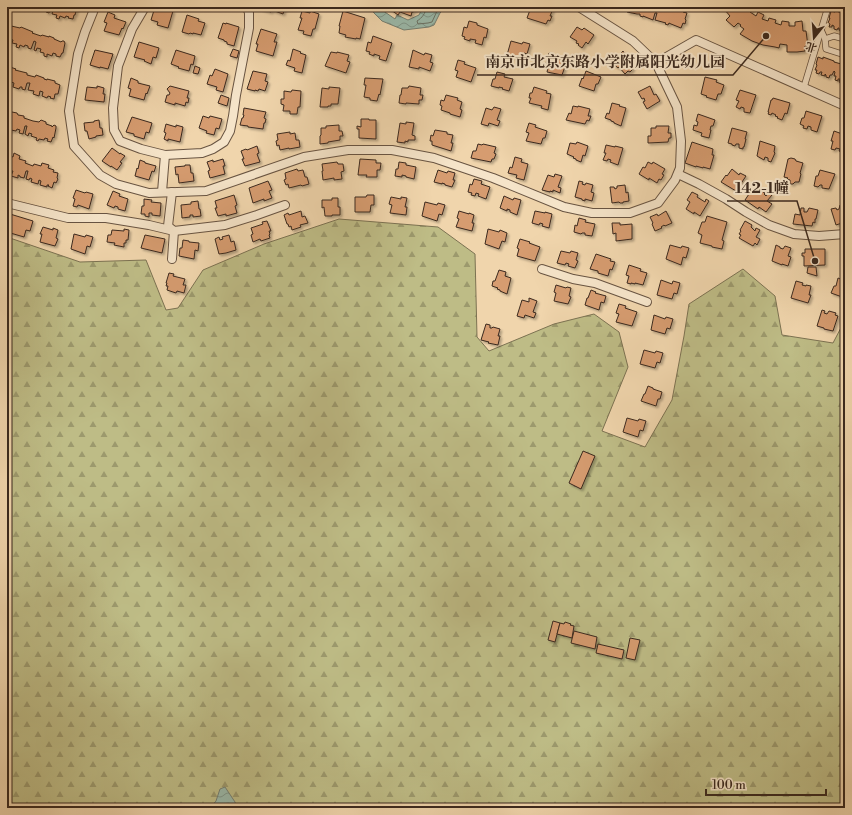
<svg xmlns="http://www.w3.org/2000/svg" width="852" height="815" viewBox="0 0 852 815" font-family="'Libre Bodoni','Noto Serif SC',serif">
<defs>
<pattern id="forest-firs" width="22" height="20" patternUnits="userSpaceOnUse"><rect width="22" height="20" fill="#bebc86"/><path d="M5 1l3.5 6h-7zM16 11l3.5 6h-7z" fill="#9c996d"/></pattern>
<pattern id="water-waves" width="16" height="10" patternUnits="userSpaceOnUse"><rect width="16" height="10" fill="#9ab9aa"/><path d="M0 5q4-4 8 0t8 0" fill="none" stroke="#7f968a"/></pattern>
<filter id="shadow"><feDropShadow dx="2" dy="2" stdDeviation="1" flood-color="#0004"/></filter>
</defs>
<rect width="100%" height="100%" fill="#f0d5ac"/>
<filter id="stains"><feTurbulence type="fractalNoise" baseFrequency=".005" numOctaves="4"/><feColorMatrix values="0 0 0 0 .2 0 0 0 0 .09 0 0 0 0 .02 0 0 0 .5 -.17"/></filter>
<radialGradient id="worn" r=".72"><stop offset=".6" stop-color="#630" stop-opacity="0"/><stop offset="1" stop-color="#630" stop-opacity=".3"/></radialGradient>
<polygon fill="url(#forest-firs)" stroke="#7c7252" points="339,219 438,227 475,254 477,337 489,351 554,324 594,314 619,332 628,367 602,431 645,447 672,400 684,336 689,304 743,269 775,296 782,335 833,343 845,320 845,808 7,808 7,237 80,262 146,260 166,310 178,308 203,270 264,244"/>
<g fill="url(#water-waves)" stroke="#747f72">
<polygon points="370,7 381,7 382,10 395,19 397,15 408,20 419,15 423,7 446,7 440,13 434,25 429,27 404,30 382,21 374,13"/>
<polygon points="225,787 235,802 237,808 210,808 216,801 220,789"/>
</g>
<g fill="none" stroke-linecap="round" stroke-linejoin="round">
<path stroke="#6a7164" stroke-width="1" d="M426,7c0,6 -4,11 -9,14l1,3 10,-1 4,-1 5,-11 4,-4"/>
</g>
<g fill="#d69c70" stroke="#3b291e" filter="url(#shadow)">
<polygon points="47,7 77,7 75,15 74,15 73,19 68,18 69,17 66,16 65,18 60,16 59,19 56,18 57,15 52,14 53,11 50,10 49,13 46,12"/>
<polygon points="155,7 160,7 173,11 168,28 157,25 158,22 151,20"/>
<polygon points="262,7 285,7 283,14 272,10 271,12 261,9"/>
<polygon points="387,7 418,7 417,10 413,12 412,12 411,16 400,12 398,15"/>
<polygon points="534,7 546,7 553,9 550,16 552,16 550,21 548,20 546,24 527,18 530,10 533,11"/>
<polygon points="628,7 672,7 683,10 683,12 687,13 685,19 686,20 685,24 683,23 681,28 671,24 669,23 668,25 665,24 666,23 655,20 657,13 655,13 653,20 643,16 643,17 640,16 640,14 637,14 627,12"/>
<polygon points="716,7 750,7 753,9 750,12 756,16 758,12 764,15 762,19 768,21 769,18 776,20 775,23 781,25 782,21 789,22 789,26 795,26 795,22 802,21 803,31 806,31 808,46 805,46 805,51 797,52 787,52 787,45 780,44 779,48 775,47 763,45 752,41 740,34 744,29 740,26 741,25 738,23 734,27 726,20 730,16 724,9"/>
<polygon points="302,11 310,13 310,11 319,14 315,29 313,29 311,36 303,34 304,31 298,30 302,18 300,18"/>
<polygon points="343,11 365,18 360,39 356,38 356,39 345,37 346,35 339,33 340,26 339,26"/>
<polygon points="831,11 835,12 836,11 845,14 845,29 843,28 842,31 839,30 839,28 838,28 837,30 834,29 834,26 832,25 832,27 829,27 830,24 828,23 830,18 829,18"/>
<polygon points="108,12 115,15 114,18 126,22 123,29 122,28 119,35 104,31 107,23 104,22"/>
<polygon points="187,15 199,19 198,21 205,23 201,35 193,33 193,34 190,33 189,34 182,32"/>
<polygon points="469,21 477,23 477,25 488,29 486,38 484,37 482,45 475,43 476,40 470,39 470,41 464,39 465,37 462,36 464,27 467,28"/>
<polygon points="223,23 226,24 226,23 239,27 234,46 227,44 227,42 224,41 224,40 218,38"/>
<polygon points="7,25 20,28 21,27 33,32 32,33 41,36 42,35 49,37 49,36 54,38 54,39 61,42 62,41 64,41 65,43 63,53 62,53 60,57 56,56 56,54 53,53 52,56 47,54 47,57 44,56 44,53 40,52 41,49 37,48 36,51 34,50 36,42 34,41 31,49 28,48 28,46 25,45 24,47 20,45 19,48 16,47 17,44 12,43 13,40 10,39 9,42 7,42"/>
<polygon points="577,27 582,30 584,28 594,35 588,44 586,42 582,48 578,45 579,44 576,43 577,41 570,37"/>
<polygon points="261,29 277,34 274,42 277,42 273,56 256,51 258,44 256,44"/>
<polygon points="373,36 392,43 386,61 379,59 380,56 374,54 374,56 369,54 370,52 366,51 368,42 371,43"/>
<polygon points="511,41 522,44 523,42 530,44 527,54 524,53 522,60 507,55"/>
<polygon points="139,42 159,48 156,58 153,57 151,64 144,61 145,60 134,57"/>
<polygon points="233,49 239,51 237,58 230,56"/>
<polygon points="293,49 301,52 300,53 306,55 302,73 294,71 295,68 286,65 288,60 290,61"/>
<polygon points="95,50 113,54 108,69 100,67 100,68 90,65"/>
<polygon points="176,50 195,56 193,65 191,64 189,71 178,68 179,67 171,64"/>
<polygon points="413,50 424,55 425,53 432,55 430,62 433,63 430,71 419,67 419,69 409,67"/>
<polygon points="623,51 626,55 628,53 636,62 632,67 633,69 630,72 628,71 625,74 619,67 618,68 610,61 616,55 617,57"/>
<polygon points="331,52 337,53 337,52 349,55 347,61 350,62 346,73 325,66"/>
<polygon points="549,53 556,56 555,58 567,61 562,75 547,72 549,64 546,63"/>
<polygon points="818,57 823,59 823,57 834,61 834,62 845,65 845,81 844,81 843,83 839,82 840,79 838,79 838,81 835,80 836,76 834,76 835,72 834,71 832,75 830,75 829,78 826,77 826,75 825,74 825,76 821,75 822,72 820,72 819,74 816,73 817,70 815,70 817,65 816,64"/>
<polygon points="458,60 465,62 464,64 476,68 471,82 456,77 458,71 455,70"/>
<polygon points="7,66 16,69 15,70 27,73 27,75 35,77 36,75 44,78 44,79 47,80 47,79 55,81 55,83 60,85 58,94 55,94 54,99 50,98 51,97 48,96 47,98 42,96 43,92 40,91 39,96 33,94 34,91 28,90 30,83 27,83 25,90 22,89 22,87 20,87 19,89 13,87 14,83 11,82 10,86 7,85"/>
<polygon points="195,66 200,68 198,74 193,73"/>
<polygon points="215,69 228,74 223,92 216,90 217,87 207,84 210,75 212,76"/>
<polygon points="253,71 267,74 265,81 268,82 265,91 259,89 258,91 255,90 255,91 247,89"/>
<polygon points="586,71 601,77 598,84 596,84 594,91 579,86 582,78 583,79"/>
<polygon points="497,72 505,74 504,77 513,79 509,91 502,89 503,88 499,87 499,88 491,86 493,79 495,79"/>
<polygon points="705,77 717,80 716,82 724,85 721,94 718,94 716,100 706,97 707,96 701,94"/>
<polygon points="131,78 138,81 138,83 150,86 147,94 146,93 144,100 129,96 131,89 128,88"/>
<polygon points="365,78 383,79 380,95 379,94 377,101 370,100 370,98 364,97 366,85 364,85"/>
<polygon points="97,86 104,88 103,94 105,94 104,102 85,100 87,87 97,88"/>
<polygon points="170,86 189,91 187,98 189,98 188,103 186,102 185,106 175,103 175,105 165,102 167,95 169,95 170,93 167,89"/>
<polygon points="409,86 421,88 420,95 423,95 422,100 419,100 419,104 406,103 406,104 399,103 400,95 401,95 402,88 408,88"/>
<polygon points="650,86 654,95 656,94 660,101 647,109 643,102 645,101 644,98 642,99 638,92"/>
<polygon points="329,87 340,88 338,104 331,104 331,106 328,106 328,107 320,107 322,88 329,89"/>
<polygon points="534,87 547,91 546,93 551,94 548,110 541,108 542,106 529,103 531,98 529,98 530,93 532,93"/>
<polygon points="292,90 301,91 300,107 298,107 297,114 290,114 290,111 283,111 284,105 281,104 281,99 284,99 284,91 291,92"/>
<polygon points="740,90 756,95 750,113 744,112 744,108 741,107 740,109 736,107 739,101 736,100"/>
<polygon points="221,95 229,98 227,106 218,103"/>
<polygon points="446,95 458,98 457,100 462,102 460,109 462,110 460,117 450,114 450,113 441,110 442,106 440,105 441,100 444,101"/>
<polygon points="773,98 790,103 787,114 785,113 782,120 777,118 778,117 775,116 776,115 772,113 771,115 768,114 769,112 768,112 771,100 772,100"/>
<polygon points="612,103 620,105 619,106 626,108 621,126 614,123 614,122 611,121 611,120 605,118 607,113 609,114"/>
<polygon points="573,106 578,107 578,106 590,109 588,116 591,116 589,121 587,120 585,124 566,120 569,113 571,114"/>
<polygon points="494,107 501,109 497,120 500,121 498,126 489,123 488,126 481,124 486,108 492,110"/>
<polygon points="244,108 266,112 264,118 266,119 265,123 264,123 263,129 248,127 248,126 240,125 242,118 243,118 244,115 243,115"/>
<polygon points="7,111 17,113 18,115 24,116 24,118 33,121 39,122 41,120 46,122 46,124 52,126 52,127 54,125 56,126 56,128 54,138 53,137 51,142 47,141 48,139 45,138 44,140 39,139 38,141 36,140 37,138 31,136 32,134 29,133 28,136 25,134 27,126 25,126 23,134 19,133 20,130 17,129 16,131 11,130 10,132 8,131 8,129 7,128"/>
<polygon points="806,111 822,116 817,132 811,130 811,127 808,126 807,129 803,128 804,126 800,124 802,118 804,118"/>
<polygon points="698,114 715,120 713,126 711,126 710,130 711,130 709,138 701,136 702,133 693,130 694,125 697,126 698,122 696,121"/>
<polygon points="203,116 209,118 210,116 222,119 219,129 216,128 214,135 206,133 207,131 199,128"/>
<polygon points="132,117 152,123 149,133 146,132 144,139 134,136 134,134 126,132"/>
<polygon points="361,119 369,119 369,120 376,120 376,139 359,138 359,129 357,129 357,126 361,127"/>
<polygon points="99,120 100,128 102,128 103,135 96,136 96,137 89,139 87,131 85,131 84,123 94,122 94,121"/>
<polygon points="406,122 414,123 412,135 415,136 415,140 408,140 408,142 405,141 405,143 397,142 400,123 406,124"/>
<polygon points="529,123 536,125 535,127 547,131 545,138 543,138 541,144 526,141 529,133 526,132"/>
<polygon points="166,124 176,127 176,125 183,127 180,142 168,139 168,141 164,139 166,133 164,132"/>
<polygon points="339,125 339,131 342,131 343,136 340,136 340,140 328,142 328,143 320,144 320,136 321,135 321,128 326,128 326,126"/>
<polygon points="656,126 669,126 668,133 671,133 671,138 669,138 668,142 648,143 648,136 651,136 651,128 656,128"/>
<polygon points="732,128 747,132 745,139 746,139 744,147 743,147 743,149 739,148 739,144 736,144 735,146 732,145 732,144 728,143"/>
<polygon points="435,130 447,132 447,134 453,135 451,143 453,143 451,151 432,145 432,141 430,141 431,135 433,136"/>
<polygon points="834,131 845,135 845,153 839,151 840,149 836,148 835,150 831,149 833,141 831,141"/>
<polygon points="290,132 290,134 295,133 296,140 299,140 300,147 289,149 289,148 280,150 279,145 277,146 276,141 278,140 277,134"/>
<polygon points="760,141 775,146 774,152 775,153 771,162 768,161 768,158 765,157 764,160 757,156"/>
<polygon points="577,142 588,146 585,156 583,155 581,162 576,160 576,159 573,158 574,157 567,154 570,143 576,144"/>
<polygon points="692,142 713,149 712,155 714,155 710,169 703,167 703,168 696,166 696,167 685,163"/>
<polygon points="478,144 482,145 483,144 496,147 494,153 496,154 494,159 492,159 491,162 471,158 473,151 476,151"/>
<polygon points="606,145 615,147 615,146 623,148 618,165 610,162 611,160 608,159 607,161 603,160 606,153 604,153"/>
<polygon points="257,146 259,153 257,154 260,162 245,166 242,159 244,159 241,151 246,149 247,150"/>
<polygon points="112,148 120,154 120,153 125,156 120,162 122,163 117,170 111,166 111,167 102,161"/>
<polygon points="14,153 20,156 19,159 26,161 25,163 33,166 34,164 41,166 42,163 49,165 48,168 54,170 53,172 58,173 57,178 58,179 56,183 54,182 52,188 48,186 49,185 47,185 47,187 40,185 41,181 39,180 38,184 31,182 32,179 30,178 29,180 26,179 28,171 26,171 24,178 20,177 20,176 18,175 18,178 11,176 13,171 10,171 9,175 7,174 7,155 13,157"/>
<polygon points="515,157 522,159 521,162 528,164 524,180 516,178 517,175 508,173 510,167 512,168"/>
<polygon points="791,158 795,159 796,161 803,163 800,173 801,174 799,182 795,182 793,184 790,184 790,180 787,179 788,178 784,177 788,159"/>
<polygon points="223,159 225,166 223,166 225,174 210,178 208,171 210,170 207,162 213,160 213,162"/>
<polygon points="360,159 376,160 376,163 381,163 380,170 377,170 377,177 366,177 367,175 358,175"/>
<polygon points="140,160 145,162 145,163 156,166 154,172 152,171 149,180 135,176 137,168 138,169"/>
<polygon points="337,162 338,164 343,164 344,171 341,172 342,179 334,180 334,178 323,180 322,171 323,171 322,164"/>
<polygon points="399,162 406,163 406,165 416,167 414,179 406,177 406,176 402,175 402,177 395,176 396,169 398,169"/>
<polygon points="648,162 652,164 653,162 665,169 662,174 664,175 661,180 659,179 657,183 649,178 649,180 639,174 643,167 645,168"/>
<polygon points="185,165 190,165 191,173 193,173 194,181 179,183 178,174 176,175 175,167 185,166"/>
<polygon points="297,169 298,171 303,170 305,177 307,177 309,184 302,186 301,185 289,188 288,184 286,185 284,180 286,179 285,173"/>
<polygon points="732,169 739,175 740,173 746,176 736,191 721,182 726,175 727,176"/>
<polygon points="438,170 447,173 448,171 455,173 453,180 455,180 452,187 445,185 445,184 442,183 442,184 434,182"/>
<polygon points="820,170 835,174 829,189 822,188 822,185 820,185 818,187 814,186 816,176 818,176"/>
<polygon points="555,174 562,176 558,187 561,188 560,193 553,190 553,192 550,191 550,192 542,190 548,175 554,177"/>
<polygon points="474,179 482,181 481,184 490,187 486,199 478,196 479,194 476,193 475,196 471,195 472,193 468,192 470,184 472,185"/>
<polygon points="268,181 272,190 269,191 272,198 264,201 264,199 253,203 249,188"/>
<polygon points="579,181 583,182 582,184 585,185 586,183 593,185 591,192 594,193 592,201 585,199 585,201 582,200 582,199 575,197"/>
<polygon points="625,185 626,193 628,192 629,201 623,202 623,203 620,203 619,202 612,203 610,187 614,187 615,189 617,188 617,186"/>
<polygon points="755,185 764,190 763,192 765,193 764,194 766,196 768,193 772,195 767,201 772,204 766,212 759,207 758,209 745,200"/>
<polygon points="76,190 85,193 86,192 93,194 89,209 78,205 77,207 73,206 75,199 73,198"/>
<polygon points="113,191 120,194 119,196 128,199 125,211 118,209 118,207 115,206 114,208 107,205"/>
<polygon points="692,192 698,195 697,197 705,202 706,199 709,201 700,216 694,212 694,214 686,209 690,202 687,200"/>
<polygon points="234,195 237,205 235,206 237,213 226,216 226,214 218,216 215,208 217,208 215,201"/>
<polygon points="367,195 374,195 374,205 371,205 370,212 355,212 355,197 366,197"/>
<polygon points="504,196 513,200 514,198 521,200 517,215 510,212 510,210 507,209 507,211 500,208"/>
<polygon points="391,197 401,199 401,197 407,198 405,207 407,207 406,215 390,213 392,205 389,204"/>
<polygon points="332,198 338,198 338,207 340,207 340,215 332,215 332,216 325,216 324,207 322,208 322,200 332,200"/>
<polygon points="144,199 152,200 151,202 161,203 160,216 152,215 152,213 149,213 149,217 145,216 145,214 141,214 142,206 144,206"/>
<polygon points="198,201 199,209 200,209 201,216 193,217 193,215 190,215 190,217 182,218 181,205 191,204 191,202"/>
<polygon points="425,202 437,205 438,203 445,205 442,215 439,214 437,221 422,216"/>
<polygon points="845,204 845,224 843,224 842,223 836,225 831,209 836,208 837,210 839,209 840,205"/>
<polygon points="801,208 804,208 804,212 807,212 809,208 818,210 816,219 815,219 815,223 813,222 812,226 793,224 795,214 800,215"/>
<polygon points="301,211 302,217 305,216 308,223 300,225 301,227 292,230 291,226 289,227 288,224 287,224 284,215 288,213 289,215"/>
<polygon points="459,211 469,214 469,213 474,215 472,223 474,223 472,231 456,227 459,219 457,218"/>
<polygon points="535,211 545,213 545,212 552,214 549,228 542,226 543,224 540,223 539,225 532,223"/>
<polygon points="666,211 672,223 665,226 664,225 661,227 662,228 655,231 652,224 653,223 650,217 657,214 658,216"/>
<polygon points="10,214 33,221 30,231 26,230 24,237 7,232 7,223"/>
<polygon points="707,216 727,222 722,240 724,241 722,249 712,247 712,246 700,243 702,235 698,233 702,222 705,222"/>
<polygon points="579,218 586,220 585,222 595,224 592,236 585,235 585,233 582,233 581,234 574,232 575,225 577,226"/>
<polygon points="267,221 271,231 269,231 270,234 269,235 270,238 261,241 260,239 253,242 251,235 253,234 251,228 263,224 262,222"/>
<polygon points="745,221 752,225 751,227 755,231 756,228 760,230 756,237 760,239 757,245 755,243 753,246 739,238 741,235 739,234 741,231 740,230"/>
<polygon points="612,223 620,223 620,225 632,224 632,239 616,241 616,233 613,234"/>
<polygon points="43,227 53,230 53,228 58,230 56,238 58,239 55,246 40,242 42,234 40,234"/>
<polygon points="124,229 129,230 128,240 126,240 126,243 124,243 124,247 114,245 115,243 107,242 108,235 111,235 112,230 124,231"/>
<polygon points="488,229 499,232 500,230 507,233 505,242 502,241 499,249 485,244"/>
<polygon points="74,234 85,237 86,235 93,237 90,247 87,246 85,254 71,249"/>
<polygon points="145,235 165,239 162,253 141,248"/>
<polygon points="229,235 231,242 234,241 236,250 226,253 219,254 215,239 219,237 220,240 223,239 222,237"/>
<polygon points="520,239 530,242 529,243 540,247 535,261 517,256 519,249 517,248"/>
<polygon points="183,240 189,241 189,242 199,243 198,251 195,250 194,259 179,256 180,248 182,248"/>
<polygon points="670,245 681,248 682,246 689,248 686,258 683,257 681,265 666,259"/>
<polygon points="776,245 780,247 780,248 783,249 785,246 791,248 788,256 791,257 788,266 782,264 782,265 772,261"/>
<polygon points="805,249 825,249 825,265 804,266 804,256 802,256 802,253 805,253"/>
<polygon points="561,251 570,253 571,251 578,253 576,260 578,261 575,268 568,266 569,264 566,263 565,265 557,263"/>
<polygon points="596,254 611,259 610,261 615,262 612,270 610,269 608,276 598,273 598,271 590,269"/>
<polygon points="629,265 641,269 640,271 647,273 643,285 635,283 635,284 631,283 631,284 627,283 629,276 626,275"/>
<polygon points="808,267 816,267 817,276 807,273"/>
<polygon points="499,270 506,272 505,276 511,278 507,294 500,291 500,290 497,289 498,288 492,286 493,281 495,281"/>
<polygon points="169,273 174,274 173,276 185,279 183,285 186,285 184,293 177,291 176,293 167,290 168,286 166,286 167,283 166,283"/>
<polygon points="838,278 843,280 842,281 845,282 845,298 831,293 834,286 836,286"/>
<polygon points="661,280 672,284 673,281 680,283 677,294 674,293 672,299 657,295"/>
<polygon points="796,281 803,283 802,285 806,286 806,285 811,286 809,295 811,295 808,303 791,298"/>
<polygon points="556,285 566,288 567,287 571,288 569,296 571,297 568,304 554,301 556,293 554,292"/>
<polygon points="591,290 596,292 595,293 606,296 604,303 601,302 599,310 585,305 587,298 588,298"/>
<polygon points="529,298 537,301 533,312 536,313 534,318 525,315 524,318 517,316 522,300 529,302"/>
<polygon points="619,304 626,306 625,308 637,312 632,326 616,322 619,314 616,313"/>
<polygon points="822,310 825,311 824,313 827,314 829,311 836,313 835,315 838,316 833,331 824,329 824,328 817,326"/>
<polygon points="654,315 665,319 666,317 673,319 670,329 667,328 665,334 651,330"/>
<polygon points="486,324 490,325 490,328 492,328 493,327 500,329 498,336 500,336 498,345 488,343 489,342 481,340"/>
<polygon points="644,350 655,353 656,351 663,353 660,363 657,362 655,368 640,364"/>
<polygon points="648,386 653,388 653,389 662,392 660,399 658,399 656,406 641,401 644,394 645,394"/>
<polygon points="627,418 638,421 639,419 646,421 643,431 640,430 638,437 623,432"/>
<polygon points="583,451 595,456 581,489 569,483"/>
<polygon points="553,621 560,623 555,642 548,640"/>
<polygon points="565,622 571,624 570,625 574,626 572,638 557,634 560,623 564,624"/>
<polygon points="574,631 597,637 595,649 571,643"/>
<polygon points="630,638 640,640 635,660 626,658"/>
<polygon points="598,644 624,650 622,659 596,653"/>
</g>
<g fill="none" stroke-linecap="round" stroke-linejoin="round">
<defs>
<g id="pedestrian">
<polyline points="821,30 825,39 826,49 845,55"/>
<polyline points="825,39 834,36 845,39"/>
<polyline points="804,87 828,7"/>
</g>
<g id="minor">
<polyline points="95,7 85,32 78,54 69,111 74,146 100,175 116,184 149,193 206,191 304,157 348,150 392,150 434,158 493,178 564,207 592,213 630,213 658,203 675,180 680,168 681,141 677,107 656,63 633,41 579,7"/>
<polyline points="145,7 132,29 118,66 113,108 114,130 120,141 141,149 165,155 202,153 213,149 224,142 230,131 233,116 236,95 249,28 249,13 247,7"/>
<polyline points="656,63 696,40 845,106"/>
<polyline points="678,174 699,184 726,199 746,212 769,225 794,234 819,236 845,234"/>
<polyline points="162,192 165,155"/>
<polyline points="172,192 168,226 174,231 172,259"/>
<polyline points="7,203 68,218 106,218 149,225 174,231 225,225 257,215 285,205"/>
<polyline points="542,269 573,279 595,283 647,302"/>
</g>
</defs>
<use href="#pedestrian" stroke="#685442" stroke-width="7"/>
<use href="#minor" stroke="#685442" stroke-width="10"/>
<use href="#pedestrian" stroke="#f5e4c9" stroke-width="5.5"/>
<use href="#minor" stroke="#f5e4c9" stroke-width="8"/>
</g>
<path fill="none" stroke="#3b291e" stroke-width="1.5" d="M766 36L733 75H477M815 261L797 201H727"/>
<g fill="#3b291e" stroke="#f5e4c9" stroke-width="1.5">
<circle cx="766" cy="36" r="4"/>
<circle cx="815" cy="261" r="4"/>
</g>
<g font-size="15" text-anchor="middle" font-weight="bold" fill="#3b291e" stroke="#f5e4c9" stroke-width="4" stroke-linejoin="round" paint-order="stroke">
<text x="605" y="67">南京市北京东路小学附属阳光幼儿园</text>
<text x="762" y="193">142-1幢</text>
</g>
<rect width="852" height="815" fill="none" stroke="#f0d5ac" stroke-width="24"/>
<rect x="8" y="8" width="836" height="799" fill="none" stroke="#3b291e" stroke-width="2"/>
<rect x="12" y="12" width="828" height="791" fill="none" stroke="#3b291e"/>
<g transform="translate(814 38) rotate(197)" stroke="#f5e4c9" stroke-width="3" paint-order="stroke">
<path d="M0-3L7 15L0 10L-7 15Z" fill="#3b291e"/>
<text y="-6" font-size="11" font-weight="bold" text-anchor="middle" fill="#3b291e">北</text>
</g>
<path d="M706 789v6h120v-6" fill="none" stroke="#3b291e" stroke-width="2"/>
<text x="712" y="789" font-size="12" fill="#3b291e" stroke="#f5e4c9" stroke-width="3" paint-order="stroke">100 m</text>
<rect width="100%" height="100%" filter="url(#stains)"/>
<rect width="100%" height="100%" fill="url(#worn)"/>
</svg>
